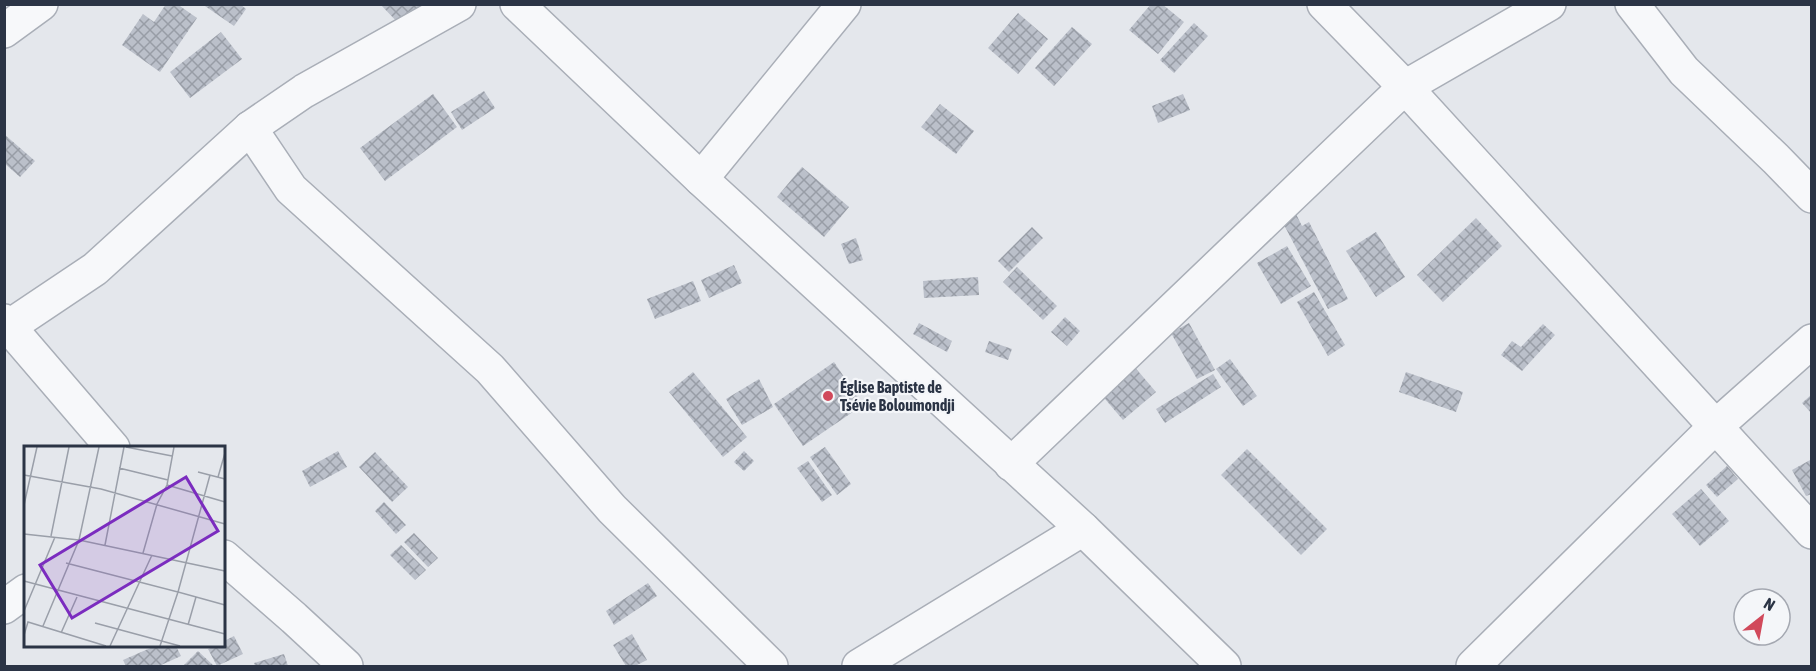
<svg xmlns="http://www.w3.org/2000/svg" width="1816" height="671" viewBox="0 0 1816 671" font-family="'Asap Condensed',sans-serif">
<defs>
<pattern id="building-cross-hatch" width="8" height="8" patternUnits="userSpaceOnUse" patternTransform="scale(1.5)"><rect width="8" height="8" fill="#bbc0ca"/><path d="M0 0l8 8M0 8l8-8" fill="none" stroke="#989da6"/></pattern>
</defs>
<rect width="100%" height="100%" fill="#e4e7ec"/>
<g fill="url(#building-cross-hatch)">
<polygon points="166,4 177,4 197,18 160,72 122,45 143,14 154,22"/>
<polygon points="202,4 240,4 246,9 234,26"/>
<polygon points="380,4 421,4 400,25"/>
<polygon points="1151,4 1162,4 1184,22 1158,54 1129,30"/>
<polygon points="1018,13 1048,39 1018,74 988,48"/>
<polygon points="1194,23 1208,36 1174,73 1160,60"/>
<polygon points="1072,27 1092,44 1054,86 1035,68"/>
<polygon points="221,32 242,59 190,98 170,72"/>
<polygon points="484,91 495,108 462,130 451,112"/>
<polygon points="433,94 457,127 385,181 360,148"/>
<polygon points="1183,94 1190,110 1158,123 1152,106"/>
<polygon points="940,104 974,131 956,154 921,127"/>
<polygon points="4,134 35,161 20,177 4,163"/>
<polygon points="802,167 849,207 824,237 777,197"/>
<polygon points="1296,214 1302,226 1309,222 1348,299 1328,309 1282,221"/>
<polygon points="1476,218 1502,246 1443,302 1417,275"/>
<polygon points="1032,227 1043,238 1009,272 998,261"/>
<polygon points="1376,232 1405,277 1376,297 1346,251"/>
<polygon points="856,238 863,260 849,264 841,244"/>
<polygon points="1287,246 1311,286 1281,304 1257,263"/>
<polygon points="734,265 742,283 709,298 701,280"/>
<polygon points="1017,267 1057,306 1043,320 1003,282"/>
<polygon points="978,277 979,295 924,298 923,281"/>
<polygon points="693,281 701,301 655,319 647,299"/>
<polygon points="1314,292 1345,345 1328,356 1297,302"/>
<polygon points="1065,317 1080,331 1067,346 1051,332"/>
<polygon points="919,323 952,341 947,352 913,334"/>
<polygon points="1189,323 1215,370 1197,379 1171,333"/>
<polygon points="1543,324 1555,335 1522,371 1501,355 1512,341 1521,347"/>
<polygon points="989,341 1012,349 1008,360 985,352"/>
<polygon points="1230,359 1257,396 1243,406 1216,369"/>
<polygon points="834,362 863,405 803,446 774,404"/>
<polygon points="1132,364 1156,392 1123,420 1099,392"/>
<polygon points="693,372 747,437 723,457 669,392"/>
<polygon points="1406,372 1463,392 1456,412 1399,392"/>
<polygon points="1213,374 1221,387 1165,423 1156,409"/>
<polygon points="759,379 773,407 742,425 726,399"/>
<polygon points="1812,394 1812,414 1802,403"/>
<polygon points="825,447 851,484 837,495 810,457"/>
<polygon points="1247,449 1327,529 1301,555 1221,475"/>
<polygon points="338,451 347,467 310,487 302,471"/>
<polygon points="744,451 754,461 744,471 734,462"/>
<polygon points="375,452 408,487 392,502 359,467"/>
<polygon points="1812,459 1812,494 1806,496 1792,470"/>
<polygon points="808,461 832,495 822,502 797,468"/>
<polygon points="1727,466 1738,479 1717,497 1706,485"/>
<polygon points="1701,489 1729,521 1700,546 1672,514"/>
<polygon points="384,502 406,525 396,534 375,511"/>
<polygon points="414,533 438,558 428,567 404,542"/>
<polygon points="401,545 426,570 415,580 390,555"/>
<polygon points="648,583 657,596 614,625 606,611"/>
<polygon points="632,634 647,660 635,666 626,666 613,645"/>
<polygon points="234,636 243,654 217,666 208,649 215,646 224,646 224,641"/>
<polygon points="155,646 176,646 181,656 159,666 126,666 123,660"/>
<polygon points="198,651 214,666 183,666"/>
<polygon points="284,654 288,666 255,666 254,663"/>
</g>
<g fill="none" stroke-linecap="round" stroke-linejoin="round">
<defs>
<g id="minor">
<polyline points="517,4 701,179 1083,529 1224,666"/>
<polyline points="1324,4 1405,87 1812,532"/>
<polyline points="1632,4 1684,71 1776,159 1812,196"/>
<polyline points="4,31 41,4"/>
<polyline points="250,128 291,189 490,369 612,509 771,666"/>
<polyline points="701,179 844,4"/>
<polyline points="4,321 113,448"/>
<polyline points="4,330 95,269 250,128 304,91 459,4"/>
<polyline points="1011,464 1405,87 1549,4"/>
<polyline points="224,557 294,618 346,666"/>
<polyline points="4,607 26,591"/>
<polyline points="859,666 1083,529"/>
<polyline points="1473,666 1715,427 1812,341"/>
</g>
</defs>
<use href="#minor" stroke="#a9aeb7" stroke-width="36"/>
<use href="#minor" stroke="#f7f8fa" stroke-width="33"/>
</g>
<circle fill="#d1495b" stroke="#f4f6f9" stroke-width="2" cx="828" cy="396" r="6"/>
<g text-anchor="middle" dominant-baseline="central" stroke-width="4.5" stroke-linejoin="round" paint-order="stroke">
<g font-size="16" font-weight="bold" fill="#2b3445" stroke="#f4f6f9" text-anchor="start">
<text x="840" y="387">Église Baptiste de<tspan x="840" dy="18">Tsévie Boloumondji</tspan></text>
</g>
</g>
<g transform="translate(24 446)">
<rect width="201" height="201" fill="#e4e7ec"/>
<path fill="none" stroke="#9a9fa9" stroke-width="1.5" d="M102,1l46,9M95,22l49,12M174,26l27,7M0,29l77,14 124,35M186,29l-32,117 47,13M194,31l7,-24M143,39l58,17M0,59l13,-58M0,88l55,6 146,31M27,90l18,-89M81,99l19,-98M119,107l14,-49 10,-19 7,-38M42,117l112,29 -18,54M0,135l201,53M0,165l31,-74M71,177l85,23M164,179l8,-28M19,180l36,-86 20,-93M37,187l16,-36M0,189l4,-13 78,24M86,200l42,-91"/>
<path fill="#7b2cbf" fill-opacity="0.15" stroke="#7b2cbf" stroke-width="3" d="M162,31l32,54 -146,87 -32,-53z"/>
<rect width="201" height="201" fill="none" stroke="#2b3445" stroke-width="3"/>
</g>
<rect width="1816" height="671" fill="none" stroke="#2b3445" stroke-width="12"/>
<g transform="translate(1762 617) rotate(31)"><circle r="28" fill="#f4f6f9" stroke="#a4a8b1" stroke-width="1.5"/>
<path d="M0-4.5L10 22L0 15L-10 22Z" fill="#d1495b"/>
<text y="-9" font-size="16" font-weight="bold" text-anchor="middle" fill="#2b3445">N</text>
</g>
</svg>
